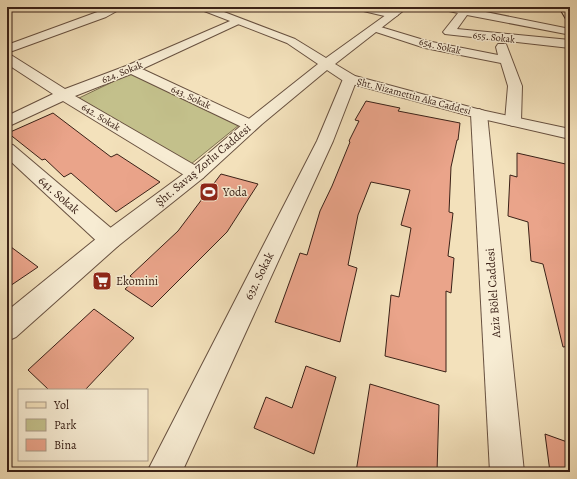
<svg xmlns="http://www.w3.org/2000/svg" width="577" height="479" viewBox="0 0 577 479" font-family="Alegreya,serif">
<rect width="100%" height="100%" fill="#f3e1bb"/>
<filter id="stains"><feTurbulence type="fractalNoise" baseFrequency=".005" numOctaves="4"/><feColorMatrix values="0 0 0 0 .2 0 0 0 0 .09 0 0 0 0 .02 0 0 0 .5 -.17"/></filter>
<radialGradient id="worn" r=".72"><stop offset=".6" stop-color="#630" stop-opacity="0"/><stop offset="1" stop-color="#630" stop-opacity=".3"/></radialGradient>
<polygon fill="#c3c08b" stroke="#7e7051" points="131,73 239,125 191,164 79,98"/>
<g fill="#eaa48a" stroke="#3a2117">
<polygon points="366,101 400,108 398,111 460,123 458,140 457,140 451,167 449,212 453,213 448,256 454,258 451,293 446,291 446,372 385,356 391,295 399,297 411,228 401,225 410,190 371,182 358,215 348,265 357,268 340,342 275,322 300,253 307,255 320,211 332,186 350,142 349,141 359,121 355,120"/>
<polygon points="53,113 111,157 117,154 160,182 116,212 71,173 64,177 45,159 42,160 8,133"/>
<polygon points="517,153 570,165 570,346 563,347 543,264 531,261 528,222 508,216 510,175 517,177"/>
<polygon points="221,174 258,184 227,232 152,307 125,289 135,280 130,276 178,231"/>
<polygon points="7,244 38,267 7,288"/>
<polygon points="94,309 134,338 85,390 49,390 28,370"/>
<polygon points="306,366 336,377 314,454 254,428 266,397 292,408"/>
<polygon points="370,384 439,405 437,472 356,472"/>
<polygon points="545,434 570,443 570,472 550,472"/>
</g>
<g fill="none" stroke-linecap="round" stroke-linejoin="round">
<defs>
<g id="minor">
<polygon points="111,7 124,7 106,17 7,53 7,45"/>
<polygon points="353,7 371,7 397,13 398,15 393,18 355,9"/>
<polygon points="438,7 473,7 471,9 570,29 570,33 566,34 467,15 457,29 570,40 570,48 445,34 443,32 458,13 440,9"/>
<polygon points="237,18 242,21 241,23 142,69 256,122 258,125 256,128 250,130 244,128 131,74 75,96 203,170 205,174 203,178 196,180 189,178 63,101 7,127 7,116 53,94 7,64 7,54 11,55 65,89 126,66"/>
<polygon points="374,25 427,41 498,55 496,47 498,44 506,44 522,86 521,121 519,124 513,126 507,124 505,121 508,86 501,63 425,48 370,30 369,28"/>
<polygon points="350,75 355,76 357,79 333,141 182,472 147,472 317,141 343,79 345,76"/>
<polygon points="479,109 484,111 487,114 524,472 490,472 471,114 474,111"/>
<polygon points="7,144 13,145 118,234 121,240 118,246 110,249 102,246 7,158"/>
</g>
<polygon id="tertiary" points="197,7 211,7 295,39 326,58 397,7 408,7 335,64 355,76 481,110 570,129 570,139 474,117 345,82 327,70 262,124 203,178 118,246 16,337 7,341 7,311 102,234 189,170 250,118 318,64 287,43 199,9"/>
<polygon id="primary" points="559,7 569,7 570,20 566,19"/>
</defs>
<use href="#minor" stroke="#685140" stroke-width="2"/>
<use href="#tertiary" stroke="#685140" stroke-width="2"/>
<use href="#primary" stroke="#3a2117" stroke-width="2"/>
<use href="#minor" fill="#f7ecd3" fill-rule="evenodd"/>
<use href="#tertiary" fill="#f7ecd3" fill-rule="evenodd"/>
<use href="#primary" fill="#f3e1bb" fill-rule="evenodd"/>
</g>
<defs>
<symbol id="stadium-square" viewBox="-11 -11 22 22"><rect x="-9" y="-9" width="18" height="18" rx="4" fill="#8f2418" stroke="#f7ecd3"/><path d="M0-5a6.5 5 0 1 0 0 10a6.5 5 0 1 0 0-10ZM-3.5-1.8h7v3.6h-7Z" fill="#fff"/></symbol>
<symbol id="supermarket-square" viewBox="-11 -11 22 22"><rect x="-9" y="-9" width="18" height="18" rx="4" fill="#8f2418" stroke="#f7ecd3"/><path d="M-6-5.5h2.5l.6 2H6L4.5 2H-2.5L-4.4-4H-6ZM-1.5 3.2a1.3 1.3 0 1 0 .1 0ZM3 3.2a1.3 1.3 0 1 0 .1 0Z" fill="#fff"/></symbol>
</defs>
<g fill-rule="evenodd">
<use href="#stadium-square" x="198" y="181" width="22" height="22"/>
<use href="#supermarket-square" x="91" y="270" width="22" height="22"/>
</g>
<g text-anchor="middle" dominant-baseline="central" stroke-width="3" stroke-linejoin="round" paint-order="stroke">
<g font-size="10" fill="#3a2117" stroke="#f7ecd3">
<text transform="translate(494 37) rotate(6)">655. Sokak</text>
<text transform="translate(440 46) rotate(13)">654. Sokak</text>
<text transform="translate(122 72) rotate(-22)">624. Sokak</text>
<text transform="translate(414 96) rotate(15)">Şht. Nizamettin Aka Caddesi</text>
<text transform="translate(191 97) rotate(25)">643. Sokak</text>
<text transform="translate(101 117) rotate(31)">642. Sokak</text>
</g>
<g font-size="12" fill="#3a2117" stroke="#f7ecd3">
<text transform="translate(203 165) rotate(-40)">Şht. Savaş Zorlu Caddesi</text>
<text transform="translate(59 195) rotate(41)">641. Sokak</text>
<text transform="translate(259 276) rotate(-64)">632. Sokak</text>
<text transform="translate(493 293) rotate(-94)">Aziz Bölel Caddesi</text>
</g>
<g font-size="12" fill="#3a2117" stroke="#f7ecd3" text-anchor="start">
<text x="223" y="192">Yoda</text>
<text x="116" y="281">Ekomini</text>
</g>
</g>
<rect width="577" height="479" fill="none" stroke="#f3e1bb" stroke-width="24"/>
<rect x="8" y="8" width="561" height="463" fill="none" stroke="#3a2117" stroke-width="2"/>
<rect x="12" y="12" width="553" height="455" fill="none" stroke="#3a2117"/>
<rect x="18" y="389" width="130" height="72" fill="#f7ecd3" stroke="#ab9b88"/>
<rect x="26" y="402" width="20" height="6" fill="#f3e1bb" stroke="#ab9b88"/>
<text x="54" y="409" font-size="12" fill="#3a2117">Yol</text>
<rect x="26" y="419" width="20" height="12" fill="#c3c08b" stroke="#ab9b88"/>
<text x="54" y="429" font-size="12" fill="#3a2117">Park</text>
<rect x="26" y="439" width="20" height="12" fill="#eaa48a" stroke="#ab9b88"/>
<text x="54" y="449" font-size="12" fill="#3a2117">Bina</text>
<rect width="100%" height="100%" filter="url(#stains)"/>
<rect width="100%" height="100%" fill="url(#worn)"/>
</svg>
